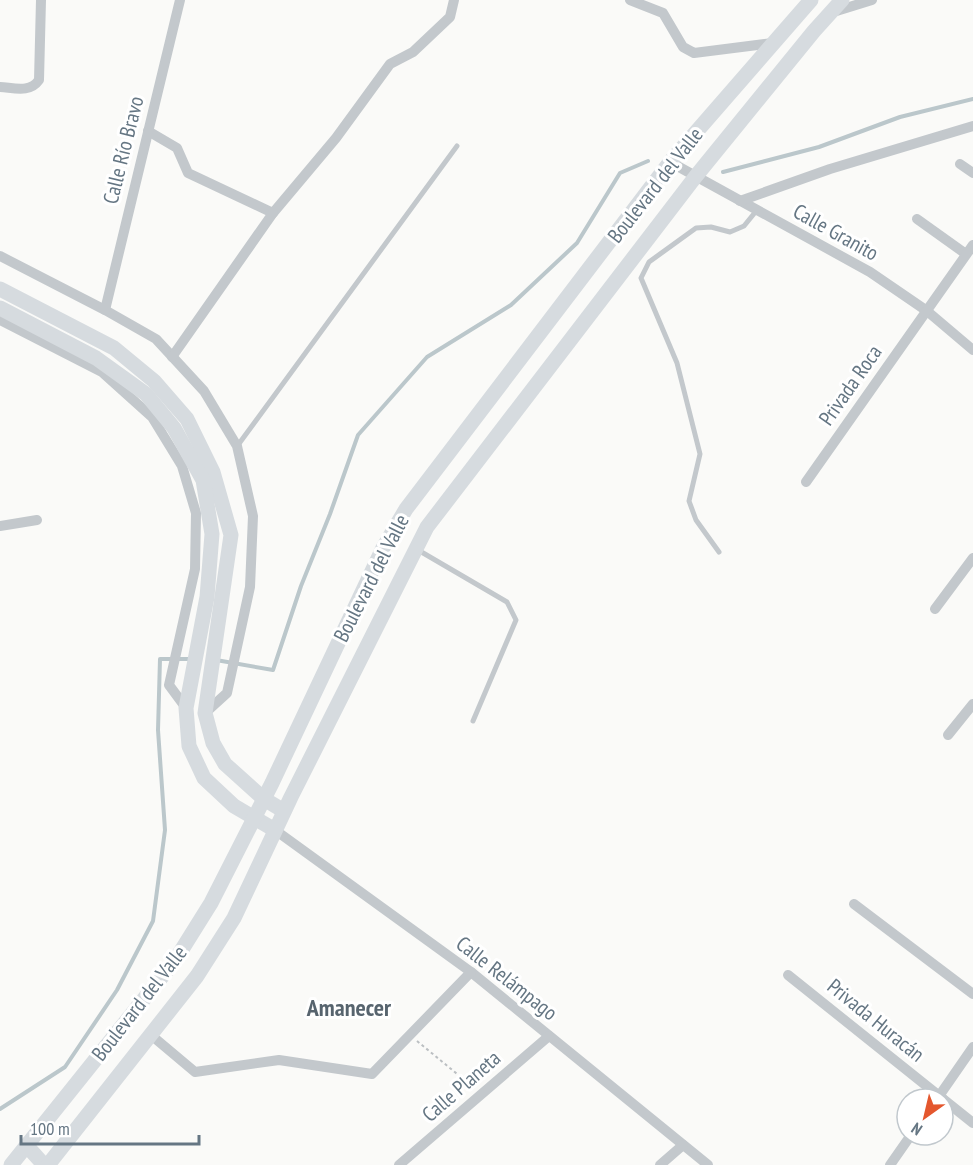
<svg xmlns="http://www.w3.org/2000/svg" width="973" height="1165" viewBox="0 0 973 1165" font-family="'PT Sans Narrow',sans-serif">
<rect width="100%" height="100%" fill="#fafaf8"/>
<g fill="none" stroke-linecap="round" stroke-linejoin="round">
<g stroke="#bbc7cb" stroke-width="4">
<polyline points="723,172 819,147 900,117 973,99"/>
<polyline points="216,660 273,670 301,586 330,514 358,435 427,357 511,305 577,243 620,173 648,161"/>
<polyline points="0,1109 65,1067 117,990 153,921 165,830 158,730 160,659 190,659"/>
</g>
<polyline stroke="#bbbfc2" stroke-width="2" stroke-dasharray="3 3" stroke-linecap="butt" points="417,1041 473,1087"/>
<g stroke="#c3c8cc" stroke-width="5">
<polyline points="238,445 457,146"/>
<polyline points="418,550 507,602 516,620 473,721"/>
<polyline points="719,552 696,520 689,501 700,454 677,363 641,278 649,262 696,228 711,227 730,232 744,226 757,210"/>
</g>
<g stroke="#c3c8cc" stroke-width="10">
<polyline points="630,0 663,13 683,47 694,53 773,43"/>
<polyline points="830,13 872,0"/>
<path d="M0,87c15,1 30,6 39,-7l2,-80"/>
<polyline points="148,131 177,148 188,173 273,213 336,138 390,64 413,52 450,17 454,0"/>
<polyline points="670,162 870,272 927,311 973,350"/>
<polyline points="960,164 973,173"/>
<polyline points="740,201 830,169 973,126"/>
<polyline points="917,219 966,254"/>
<polyline points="0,256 105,310 156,339 204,391 237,446 253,516 250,587 227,693 205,713"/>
<polyline points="105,310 180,0"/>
<polyline points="0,320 102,372 152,417 182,466 196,513 195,569 169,685 186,708"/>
<polyline points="172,357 273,213"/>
<polyline points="806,482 973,245"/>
<polyline points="0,526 37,520"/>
<polyline points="935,609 973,558"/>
<polyline points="948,735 973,704"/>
<polyline points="275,830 471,972 708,1165"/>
<polyline points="854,904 973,994"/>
<polyline points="788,975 943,1099"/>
<polyline points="151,1035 195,1072 279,1060 372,1074 471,972"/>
<polyline points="937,1099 973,1047"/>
<polyline points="943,1099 973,1123"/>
<polyline points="399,1165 549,1036"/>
<polyline points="660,1165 683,1145"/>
<polyline points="890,1165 911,1135"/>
</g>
<g stroke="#d6dbdf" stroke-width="15">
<polyline points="0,289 114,348 154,381 187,419 213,472 231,535 205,713 213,743 225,764 264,799 284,811"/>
<polyline points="0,308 96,358 146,394 174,428 203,480 212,534 207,597 186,708 189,746 204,778 234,806 275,830"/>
<polyline points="27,1146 44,1165"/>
<polyline points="11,1165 176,959 211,903 272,783 383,548 406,509 670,162 811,0"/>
<polyline points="48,1165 197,976 234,918 291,797 427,527 696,176 814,31 842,0"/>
</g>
</g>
<g text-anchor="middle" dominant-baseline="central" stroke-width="6" stroke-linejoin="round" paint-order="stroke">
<g font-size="21" fill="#657683" stroke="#fff">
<text transform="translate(123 150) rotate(-76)">Calle Río Bravo</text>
<text transform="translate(655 185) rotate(-52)">Boulevard del Valle</text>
<text transform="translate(836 232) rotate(29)">Calle Granito</text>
<text transform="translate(850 385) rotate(-55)">Privada Roca</text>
<text transform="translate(371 578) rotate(-63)">Boulevard del Valle</text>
<text transform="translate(507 978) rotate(38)">Calle Relámpago</text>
<text transform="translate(139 1003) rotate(-52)">Boulevard del Valle</text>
<text transform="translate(876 1020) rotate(39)">Privada Huracán</text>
<text transform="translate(461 1086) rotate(-41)">Calle Planeta</text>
</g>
<g font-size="24" font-weight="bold" fill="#57646e" stroke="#fff">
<text x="349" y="1007">Amanecer</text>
</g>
</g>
<g transform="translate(925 1117) rotate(214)"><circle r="28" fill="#ffffff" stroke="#c1c8cd" stroke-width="1.5"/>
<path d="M0-4.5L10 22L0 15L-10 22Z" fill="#e4572e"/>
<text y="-9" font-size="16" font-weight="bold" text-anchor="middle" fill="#657683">N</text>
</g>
<path d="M21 1135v9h178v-9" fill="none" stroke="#657683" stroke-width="3"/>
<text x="30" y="1135" font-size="18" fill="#657683" stroke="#ffffff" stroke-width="4.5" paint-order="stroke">100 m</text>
</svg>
